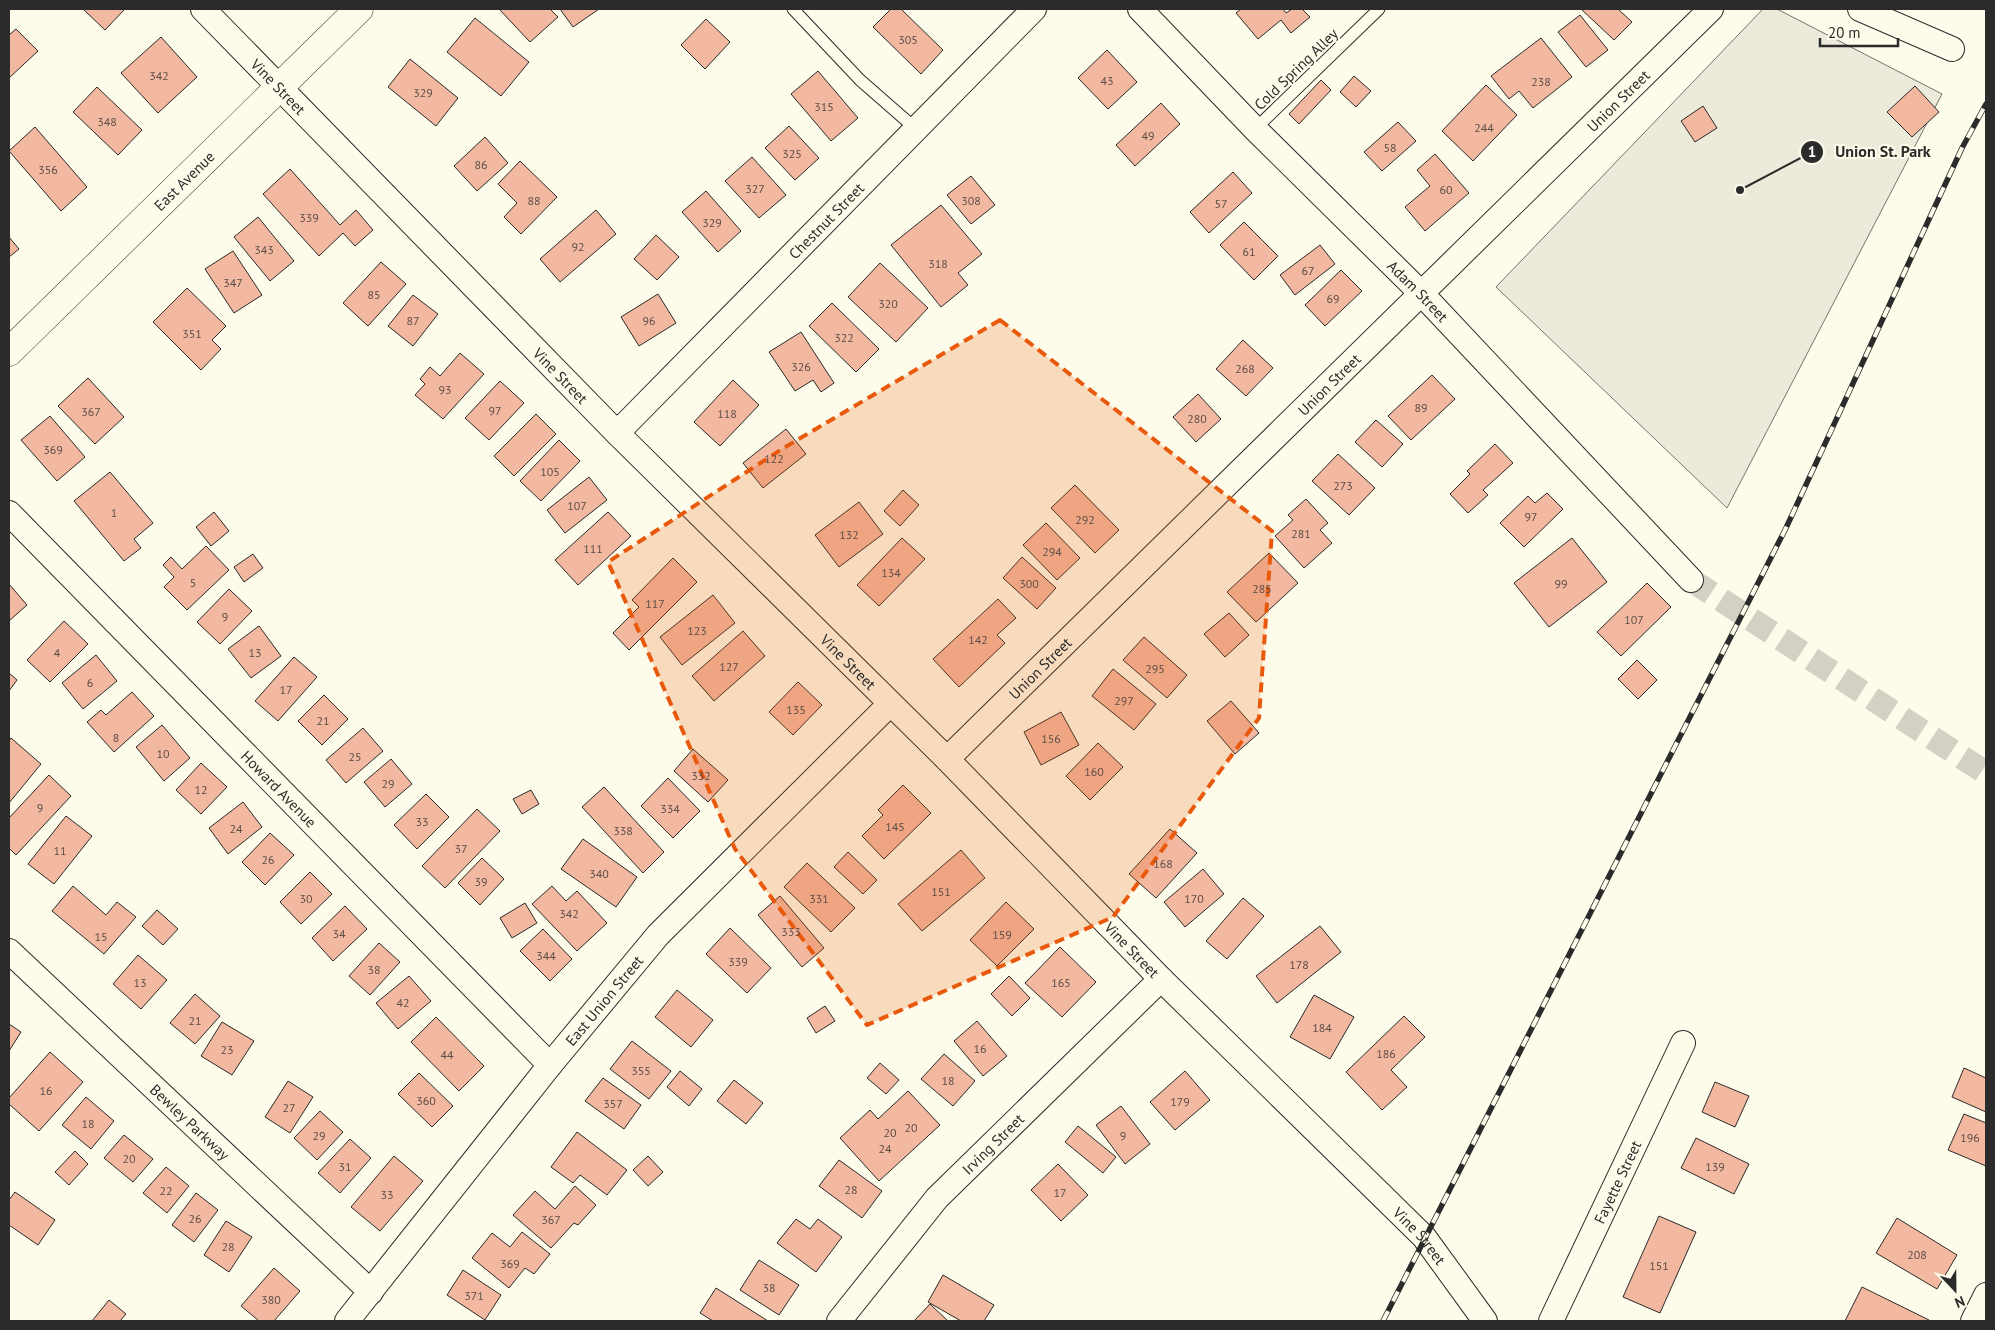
<svg xmlns="http://www.w3.org/2000/svg" width="1995" height="1330" viewBox="0 0 1995 1330" font-family="'PT Sans',sans-serif">
<rect width="100%" height="100%" fill="#fdfbea"/>
<polygon fill="#ecebdb" stroke="#74746e" points="1763,9 1777,9 1942,94 1727,508 1496,287"/>
<g fill="#f2b8a0" stroke="#2b2b2b">
<polygon points="83,9 122,9 124,10 105,30"/>
<polygon points="499,9 550,9 558,17 530,42"/>
<polygon points="560,9 599,9 573,27"/>
<polygon points="891,9 901,9 943,50 921,74 873,27"/>
<polygon points="1241,9 1283,9 1286,13 1292,9 1302,9 1310,17 1291,33 1281,20 1258,39 1236,13"/>
<polygon points="1581,9 1618,9 1632,22 1614,40"/>
<polygon points="1580,15 1608,50 1586,67 1558,32"/>
<polygon points="475,18 529,62 501,96 447,52"/>
<polygon points="706,19 730,42 705,69 681,45"/>
<polygon points="16,29 38,51 9,78 9,35"/>
<polygon points="161,37 197,77 158,113 121,73"/>
<polygon points="1541,38 1572,77 1533,108 1519,91 1509,99 1491,76"/>
<polygon points="1107,50 1137,82 1108,109 1078,78"/>
<polygon points="410,59 458,98 436,126 388,87"/>
<polygon points="818,71 858,118 831,141 791,94"/>
<polygon points="1354,76 1371,91 1356,107 1340,92"/>
<polygon points="1321,80 1331,90 1299,124 1289,114"/>
<polygon points="1486,85 1517,115 1473,161 1442,131"/>
<polygon points="1915,86 1939,112 1912,137 1887,112"/>
<polygon points="97,87 142,130 118,155 73,112"/>
<polygon points="1161,103 1180,124 1135,166 1116,145"/>
<polygon points="1703,106 1717,128 1695,142 1681,121"/>
<polygon points="1398,122 1416,141 1382,171 1364,152"/>
<polygon points="789,126 819,158 795,180 765,148"/>
<polygon points="35,127 87,187 61,211 9,151"/>
<polygon points="485,137 508,163 477,191 454,166"/>
<polygon points="1435,154 1469,193 1425,231 1405,207 1430,186 1417,170"/>
<polygon points="752,157 786,195 759,218 725,181"/>
<polygon points="520,161 557,197 521,234 504,217 517,203 498,184"/>
<polygon points="290,169 340,225 356,210 373,230 355,246 343,233 319,256 263,194"/>
<polygon points="1233,172 1252,193 1209,233 1190,212"/>
<polygon points="971,176 995,205 971,224 947,195"/>
<polygon points="706,191 741,231 718,252 682,212"/>
<polygon points="941,205 982,254 958,273 968,285 941,307 891,245"/>
<polygon points="596,210 616,234 560,282 540,259"/>
<polygon points="258,217 294,261 270,281 234,237"/>
<polygon points="1244,222 1278,256 1254,280 1220,245"/>
<polygon points="656,235 679,257 657,280 634,259"/>
<polygon points="9,237 19,249 9,257"/>
<polygon points="1320,245 1335,264 1295,295 1280,275"/>
<polygon points="233,251 262,295 234,313 205,269"/>
<polygon points="381,262 406,284 368,326 343,303"/>
<polygon points="880,263 928,308 896,342 848,297"/>
<polygon points="1341,270 1362,291 1325,326 1305,305"/>
<polygon points="187,288 226,326 212,340 221,349 201,370 153,322"/>
<polygon points="658,294 676,323 639,346 621,317"/>
<polygon points="413,295 438,314 413,346 388,326"/>
<polygon points="832,303 879,349 856,372 809,326"/>
<polygon points="801,332 834,383 821,392 813,380 795,391 769,352"/>
<polygon points="1243,340 1273,368 1246,396 1216,369"/>
<polygon points="460,353 484,374 443,419 415,395 425,384 420,379 430,367 440,376"/>
<polygon points="1432,375 1455,399 1411,440 1388,416"/>
<polygon points="88,378 124,417 95,444 58,406"/>
<polygon points="733,380 759,405 720,446 694,422"/>
<polygon points="500,381 524,403 489,440 465,418"/>
<polygon points="1198,394 1221,419 1196,442 1173,417"/>
<polygon points="536,414 556,434 514,476 494,456"/>
<polygon points="50,416 85,457 57,481 21,440"/>
<polygon points="1376,420 1403,444 1382,467 1355,442"/>
<polygon points="786,429 806,454 763,488 743,463"/>
<polygon points="559,440 580,461 541,501 520,481"/>
<polygon points="1495,444 1513,463 1483,490 1488,495 1468,513 1450,494 1470,474 1467,471"/>
<polygon points="1338,454 1375,488 1349,515 1312,481"/>
<polygon points="110,472 153,523 134,539 141,548 124,561 74,501"/>
<polygon points="589,477 607,500 565,533 547,510"/>
<polygon points="1075,485 1119,530 1095,553 1051,508"/>
<polygon points="903,490 919,505 900,526 884,511"/>
<polygon points="1547,493 1563,509 1524,547 1500,523 1528,496 1535,503"/>
<polygon points="1306,499 1328,523 1320,530 1332,543 1304,568 1275,536 1293,520 1288,515"/>
<polygon points="859,502 883,534 839,567 815,535"/>
<polygon points="214,512 229,531 211,546 196,527"/>
<polygon points="608,512 631,536 578,585 555,560"/>
<polygon points="1046,523 1080,558 1057,580 1023,545"/>
<polygon points="902,538 925,559 879,606 857,585"/>
<polygon points="1572,538 1607,582 1549,627 1514,583"/>
<polygon points="206,546 229,570 187,610 164,587 174,577 163,565 171,557 182,569"/>
<polygon points="1269,553 1298,583 1256,622 1227,592"/>
<polygon points="253,554 263,568 244,582 234,567"/>
<polygon points="1022,557 1056,588 1037,609 1003,578"/>
<polygon points="673,558 697,582 629,650 613,633 639,607 632,600"/>
<polygon points="1647,583 1671,607 1621,656 1597,632"/>
<polygon points="9,584 27,605 9,621"/>
<polygon points="229,589 252,611 220,644 197,622"/>
<polygon points="713,595 735,623 682,665 660,637"/>
<polygon points="998,599 1016,618 997,635 1005,643 959,687 933,659"/>
<polygon points="1229,613 1249,635 1225,657 1204,634"/>
<polygon points="64,621 88,644 50,682 27,660"/>
<polygon points="259,626 281,656 251,678 228,649"/>
<polygon points="743,631 765,656 714,701 692,676"/>
<polygon points="1144,637 1187,675 1167,698 1123,660"/>
<polygon points="96,655 117,681 83,709 62,683"/>
<polygon points="294,657 317,677 278,721 255,701"/>
<polygon points="1637,660 1657,680 1638,699 1618,679"/>
<polygon points="1113,669 1156,704 1134,730 1092,696"/>
<polygon points="9,673 17,680 9,691"/>
<polygon points="798,682 822,705 793,735 769,712"/>
<polygon points="132,692 154,716 114,752 87,722 101,710 106,715"/>
<polygon points="324,695 348,719 322,745 298,721"/>
<polygon points="1231,701 1259,733 1235,754 1207,721"/>
<polygon points="1061,712 1079,745 1041,765 1024,732"/>
<polygon points="162,725 190,758 164,781 136,747"/>
<polygon points="363,728 383,751 346,783 326,760"/>
<polygon points="11,738 41,764 9,803 9,741"/>
<polygon points="1098,743 1123,767 1090,800 1066,776"/>
<polygon points="693,749 728,780 708,802 674,771"/>
<polygon points="391,759 412,784 385,807 364,782"/>
<polygon points="201,763 227,787 201,814 176,790"/>
<polygon points="49,775 71,796 16,855 9,848 9,818"/>
<polygon points="668,778 700,811 673,838 641,806"/>
<polygon points="903,785 931,813 884,859 862,836 883,815 878,810"/>
<polygon points="604,787 664,852 643,873 582,807"/>
<polygon points="531,790 539,804 522,814 513,799"/>
<polygon points="426,794 449,817 417,849 394,825"/>
<polygon points="243,802 262,827 228,854 209,828"/>
<polygon points="477,809 500,831 445,888 422,866"/>
<polygon points="66,816 92,836 54,884 28,864"/>
<polygon points="1170,829 1197,853 1156,898 1129,874"/>
<polygon points="270,833 294,855 265,885 242,862"/>
<polygon points="583,839 637,877 616,907 561,869"/>
<polygon points="961,850 985,878 922,931 898,904"/>
<polygon points="848,852 877,880 863,894 834,867"/>
<polygon points="482,858 504,879 480,905 458,883"/>
<polygon points="807,863 855,908 831,932 784,887"/>
<polygon points="1203,869 1224,894 1185,927 1164,902"/>
<polygon points="310,872 332,894 301,924 280,902"/>
<polygon points="73,886 106,915 117,902 136,917 104,954 52,911"/>
<polygon points="552,886 566,901 577,891 607,923 577,951 532,904"/>
<polygon points="780,896 824,948 802,967 758,915"/>
<polygon points="1243,898 1264,916 1227,959 1206,941"/>
<polygon points="1006,902 1034,929 997,966 970,940"/>
<polygon points="525,903 537,923 512,938 500,918"/>
<polygon points="345,906 367,929 333,961 312,938"/>
<polygon points="157,910 178,929 163,945 142,926"/>
<polygon points="1320,926 1341,952 1277,1003 1256,976"/>
<polygon points="730,928 771,968 747,993 706,954"/>
<polygon points="543,929 572,959 550,981 520,951"/>
<polygon points="379,943 400,962 370,995 349,976"/>
<polygon points="1060,947 1096,982 1062,1017 1025,983"/>
<polygon points="138,955 167,980 141,1009 113,984"/>
<polygon points="409,976 431,1001 398,1029 376,1003"/>
<polygon points="1009,976 1030,998 1012,1016 991,994"/>
<polygon points="677,990 713,1020 691,1047 655,1017"/>
<polygon points="195,994 220,1016 195,1044 170,1023"/>
<polygon points="1314,995 1354,1017 1330,1059 1290,1037"/>
<polygon points="825,1006 835,1021 816,1033 807,1018"/>
<polygon points="1404,1016 1425,1037 1391,1070 1407,1087 1382,1110 1346,1072"/>
<polygon points="436,1017 484,1066 459,1091 411,1042"/>
<polygon points="977,1021 1007,1056 983,1076 954,1041"/>
<polygon points="222,1022 254,1041 232,1075 201,1056"/>
<polygon points="9,1024 21,1032 9,1051"/>
<polygon points="632,1041 671,1071 649,1099 610,1069"/>
<polygon points="50,1052 83,1082 39,1131 9,1104 9,1098"/>
<polygon points="944,1054 975,1081 953,1106 921,1079"/>
<polygon points="880,1063 899,1080 886,1094 867,1078"/>
<polygon points="1964,1068 1986,1078 1986,1112 1952,1097"/>
<polygon points="680,1071 702,1089 689,1106 667,1087"/>
<polygon points="1185,1071 1210,1100 1175,1130 1150,1102"/>
<polygon points="419,1073 453,1106 432,1127 398,1094"/>
<polygon points="603,1078 641,1105 624,1129 585,1101"/>
<polygon points="734,1080 763,1103 746,1124 717,1101"/>
<polygon points="288,1081 313,1097 290,1133 265,1117"/>
<polygon points="1715,1082 1749,1096 1735,1127 1702,1112"/>
<polygon points="908,1091 940,1125 879,1181 840,1138 870,1110 878,1119"/>
<polygon points="86,1097 114,1121 91,1149 62,1125"/>
<polygon points="1121,1106 1150,1144 1125,1164 1096,1125"/>
<polygon points="320,1111 343,1132 317,1160 294,1138"/>
<polygon points="1964,1114 1986,1123 1986,1166 1948,1150"/>
<polygon points="1078,1126 1116,1157 1103,1173 1065,1142"/>
<polygon points="577,1132 627,1170 607,1195 580,1175 573,1183 551,1167"/>
<polygon points="124,1135 153,1159 133,1182 104,1158"/>
<polygon points="1696,1138 1749,1164 1734,1194 1681,1168"/>
<polygon points="350,1139 371,1158 340,1193 318,1173"/>
<polygon points="75,1151 88,1164 69,1185 55,1172"/>
<polygon points="394,1156 423,1181 380,1231 351,1207"/>
<polygon points="648,1156 663,1172 648,1186 633,1170"/>
<polygon points="839,1160 882,1191 862,1218 819,1186"/>
<polygon points="1058,1164 1088,1195 1061,1221 1031,1190"/>
<polygon points="166,1167 189,1186 167,1213 143,1193"/>
<polygon points="575,1186 596,1205 578,1225 574,1223 551,1248 513,1215 535,1191 555,1209"/>
<polygon points="15,1192 55,1220 38,1245 9,1225 9,1200"/>
<polygon points="196,1193 218,1210 194,1242 172,1225"/>
<polygon points="1659,1216 1696,1232 1660,1313 1623,1297"/>
<polygon points="1897,1218 1957,1255 1937,1289 1876,1253"/>
<polygon points="796,1219 810,1229 818,1219 842,1237 816,1272 777,1243"/>
<polygon points="226,1221 252,1237 229,1272 204,1255"/>
<polygon points="522,1232 550,1254 534,1274 525,1268 509,1288 472,1258 492,1233 510,1247"/>
<polygon points="759,1260 799,1285 779,1315 740,1290"/>
<polygon points="274,1268 300,1291 274,1321 259,1321 241,1306"/>
<polygon points="463,1270 501,1295 485,1320 447,1295"/>
<polygon points="943,1275 994,1305 984,1321 961,1321 928,1302"/>
<polygon points="1862,1287 1929,1320 1928,1321 1845,1321"/>
<polygon points="716,1288 768,1321 713,1321 700,1313"/>
<polygon points="109,1300 126,1314 120,1321 92,1321"/>
<polygon points="930,1304 948,1321 914,1321"/>
</g>
<g fill="none" stroke-linecap="round" stroke-linejoin="round">
<polyline stroke="#d3d1c4" stroke-width="24" stroke-dasharray="24 12" stroke-linecap="butt" points="1691,580 1986,773"/>
<defs>
<g id="service">
<polyline points="793,9 860,80 916,129"/>
<polyline points="1255,129 1379,9"/>
</g>
<g id="minor">
<path id="s1" d="M203,9l414,424 330,326 214,220 263,258 61,84"/>
<path id="s2" d="M1140,9l115,120 166,164 270,287"/>
<polyline points="1860,9 1952,49"/>
<path id="s3" d="M617,433l417,-424"/>
<path id="s4" d="M9,513l541,552"/>
<path id="s5" d="M947,759l764,-750"/>
<path id="s6" d="M9,951l362,341"/>
<path id="s7" d="M347,1321l203,-256 108,-130 232,-231"/>
<path id="s8" d="M839,1321l98,-123 224,-219"/>
<path id="s9" d="M1551,1321l132,-278"/>
<polyline points="1973,1321 1986,1295"/>
</g>
<g id="trunk">
<path id="s10" d="M9,352l350,-343"/>
</g>
</defs>
<use href="#service" stroke="#2b2b2b" stroke-width="13"/>
<use href="#minor" stroke="#2b2b2b" stroke-width="26"/>
<use href="#trunk" stroke="#2b2b2b" stroke-width="29"/>
<use href="#service" stroke="#fdfbea" stroke-width="11"/>
<use href="#minor" stroke="#fdfbea" stroke-width="24"/>
<use href="#trunk" stroke="#fdfbea" stroke-width="28"/>
<defs>
<polyline id="rail" points="1383,1321 1786,528 1962,148 1986,104"/>
</defs>
<use href="#rail" stroke="#2b2b2b" stroke-width="5.5"/>
<use href="#rail" stroke="#fdfbea" stroke-width="4" stroke-dasharray="11" stroke-linecap="butt"/>
</g>
<path fill="#e8590c" fill-opacity="0.2" stroke="#e8590c" stroke-width="4" stroke-dasharray="10 6" stroke-linejoin="round" d="M1000,320l272,211 -13,187 -146,199 -246,108 -132,-176 -127,-287 174,-113z"/>
<g text-anchor="middle" dominant-baseline="central" stroke-width="4" stroke-linejoin="round" paint-order="stroke">
<g font-size="12" fill="#5d4e48">
<text x="908" y="39">305</text>
<text x="159" y="75">342</text>
<text x="1107" y="80">43</text>
<text x="1541" y="81">238</text>
<text x="423" y="92">329</text>
<text x="824" y="106">315</text>
<text x="107" y="121">348</text>
<text x="1484" y="127">244</text>
<text x="1148" y="135">49</text>
<text x="1390" y="147">58</text>
<text x="792" y="153">325</text>
<text x="481" y="164">86</text>
<text x="48" y="169">356</text>
<text x="755" y="188">327</text>
<text x="1446" y="189">60</text>
<text x="534" y="200">88</text>
<text x="971" y="200">308</text>
<text x="1221" y="203">57</text>
<text x="309" y="217">339</text>
<text x="712" y="222">329</text>
<text x="578" y="246">92</text>
<text x="264" y="249">343</text>
<text x="1249" y="251">61</text>
<text x="938" y="263">318</text>
<text x="1308" y="270">67</text>
<text x="233" y="282">347</text>
<text x="374" y="294">85</text>
<text x="1333" y="298">69</text>
<text x="888" y="303">320</text>
<text x="413" y="320">87</text>
<text x="649" y="320">96</text>
<text x="192" y="333">351</text>
<text x="844" y="337">322</text>
<text x="801" y="366">326</text>
<text x="1245" y="368">268</text>
<text x="445" y="389">93</text>
<text x="1421" y="407">89</text>
<text x="495" y="410">97</text>
<text x="91" y="411">367</text>
<text x="727" y="413">118</text>
<text x="1197" y="418">280</text>
<text x="53" y="449">369</text>
<text x="774" y="458">122</text>
<text x="550" y="471">105</text>
<text x="1343" y="485">273</text>
<text x="577" y="505">107</text>
<text x="114" y="512">1</text>
<text x="1531" y="516">97</text>
<text x="1085" y="519">292</text>
<text x="1301" y="533">281</text>
<text x="849" y="534">132</text>
<text x="593" y="548">111</text>
<text x="1052" y="551">294</text>
<text x="891" y="572">134</text>
<text x="193" y="582">5</text>
<text x="1029" y="583">300</text>
<text x="1561" y="583">99</text>
<text x="1262" y="588">285</text>
<text x="655" y="603">117</text>
<text x="225" y="616">9</text>
<text x="1634" y="619">107</text>
<text x="697" y="630">123</text>
<text x="978" y="639">142</text>
<text x="57" y="652">4</text>
<text x="255" y="652">13</text>
<text x="729" y="666">127</text>
<text x="1155" y="668">295</text>
<text x="90" y="682">6</text>
<text x="286" y="689">17</text>
<text x="1124" y="700">297</text>
<text x="796" y="709">135</text>
<text x="323" y="720">21</text>
<text x="116" y="737">8</text>
<text x="1051" y="738">156</text>
<text x="163" y="753">10</text>
<text x="355" y="756">25</text>
<text x="1094" y="771">160</text>
<text x="701" y="775">332</text>
<text x="388" y="783">29</text>
<text x="201" y="789">12</text>
<text x="40" y="807">9</text>
<text x="670" y="808">334</text>
<text x="422" y="821">33</text>
<text x="895" y="826">145</text>
<text x="236" y="828">24</text>
<text x="623" y="830">338</text>
<text x="461" y="848">37</text>
<text x="60" y="850">11</text>
<text x="268" y="859">26</text>
<text x="1163" y="863">168</text>
<text x="599" y="873">340</text>
<text x="481" y="881">39</text>
<text x="941" y="891">151</text>
<text x="306" y="898">30</text>
<text x="819" y="898">331</text>
<text x="1194" y="898">170</text>
<text x="569" y="913">342</text>
<text x="791" y="931">333</text>
<text x="339" y="933">34</text>
<text x="1002" y="934">159</text>
<text x="101" y="936">15</text>
<text x="546" y="955">344</text>
<text x="738" y="961">339</text>
<text x="1299" y="964">178</text>
<text x="374" y="969">38</text>
<text x="140" y="982">13</text>
<text x="1061" y="982">165</text>
<text x="403" y="1002">42</text>
<text x="195" y="1020">21</text>
<text x="1322" y="1027">184</text>
<text x="980" y="1048">16</text>
<text x="227" y="1049">23</text>
<text x="1386" y="1053">186</text>
<text x="447" y="1054">44</text>
<text x="641" y="1070">355</text>
<text x="948" y="1080">18</text>
<text x="46" y="1090">16</text>
<text x="426" y="1100">360</text>
<text x="1180" y="1101">179</text>
<text x="613" y="1103">357</text>
<text x="289" y="1107">27</text>
<text x="88" y="1123">18</text>
<text x="911" y="1127">20</text>
<text x="890" y="1132">20</text>
<text x="319" y="1135">29</text>
<text x="1123" y="1135">9</text>
<text x="1970" y="1137">196</text>
<text x="885" y="1148">24</text>
<text x="129" y="1158">20</text>
<text x="345" y="1166">31</text>
<text x="1715" y="1166">139</text>
<text x="851" y="1189">28</text>
<text x="166" y="1190">22</text>
<text x="1060" y="1192">17</text>
<text x="387" y="1194">33</text>
<text x="195" y="1218">26</text>
<text x="551" y="1219">367</text>
<text x="228" y="1246">28</text>
<text x="1917" y="1254">208</text>
<text x="510" y="1263">369</text>
<text x="1659" y="1265">151</text>
<text x="769" y="1287">38</text>
<text x="474" y="1295">371</text>
<text x="271" y="1299">380</text>
</g>
<g font-size="15" fill="#2b2b2b" stroke="#fdfbea">
<text transform="translate(1296 69) rotate(-44)">Cold Spring Alley</text>
<text stroke="none"><textPath href="#s1" startOffset="108">Vine Street</textPath></text>
<text stroke="none"><textPath href="#s5" startOffset="940">Union Street</textPath></text>
<text stroke="none"><textPath href="#s10" startOffset="245">East Avenue</textPath></text>
<text stroke="none"><textPath href="#s3" startOffset="298">Chestnut Street</textPath></text>
<text stroke="none"><textPath href="#s2" startOffset="396">Adam Street</textPath></text>
<text stroke="none"><textPath href="#s1" startOffset="512">Vine Street</textPath></text>
<text stroke="none"><textPath href="#s5" startOffset="535">Union Street</textPath></text>
<text stroke="none"><textPath href="#s1" startOffset="918">Vine Street</textPath></text>
<text stroke="none"><textPath href="#s5" startOffset="130">Union Street</textPath></text>
<text stroke="none"><textPath href="#s4" startOffset="386">Howard Avenue</textPath></text>
<text stroke="none"><textPath href="#s1" startOffset="1322">Vine Street</textPath></text>
<text stroke="none"><textPath href="#s7" startOffset="411">East Union Street</textPath></text>
<text stroke="none"><textPath href="#s6" startOffset="249">Bewley Parkway</textPath></text>
<text stroke="none"><textPath href="#s8" startOffset="235">Irving Street</textPath></text>
<text stroke="none"><textPath href="#s9" startOffset="154">Fayette Street</textPath></text>
<text stroke="none"><textPath href="#s1" startOffset="1728">Vine Street</textPath></text>
</g>
</g>
<path fill="none" stroke="#2b2b2b" stroke-width="2" d="M1740 190L1812 152"/>
<g fill="#2b2b2b" stroke="#fdfbea" stroke-width="2">
<circle cx="1740" cy="190" r="5"/>
<circle cx="1812" cy="152" r="12"/>
</g>
<g font-size="15" text-anchor="middle" font-weight="bold" fill="#fff">
<text x="1812" y="157">1</text>
</g>
<g font-size="16" text-anchor="middle" font-weight="bold" fill="#2b2b2b" stroke="#fdfbea" stroke-width="4" stroke-linejoin="round" paint-order="stroke">
<text x="1883" y="157">Union St. Park</text>
</g>
<rect width="1995" height="1330" fill="none" stroke="#2b2b2b" stroke-width="20"/>
<g transform="translate(1955 1290) rotate(158)" stroke="#fdfbea" stroke-width="4" paint-order="stroke">
<path d="M0-4L9 19L0 12L-9 19Z" fill="#2b2b2b"/>
<text y="-8" font-size="14" font-weight="bold" text-anchor="middle" fill="#2b2b2b">N</text>
</g>
<path d="M1820 38v8h78v-8" fill="none" stroke="#2b2b2b" stroke-width="2.5"/>
<text x="1828" y="38" font-size="15" fill="#2b2b2b" stroke="#fdfbea" stroke-width="4" paint-order="stroke">20 m</text>
</svg>
